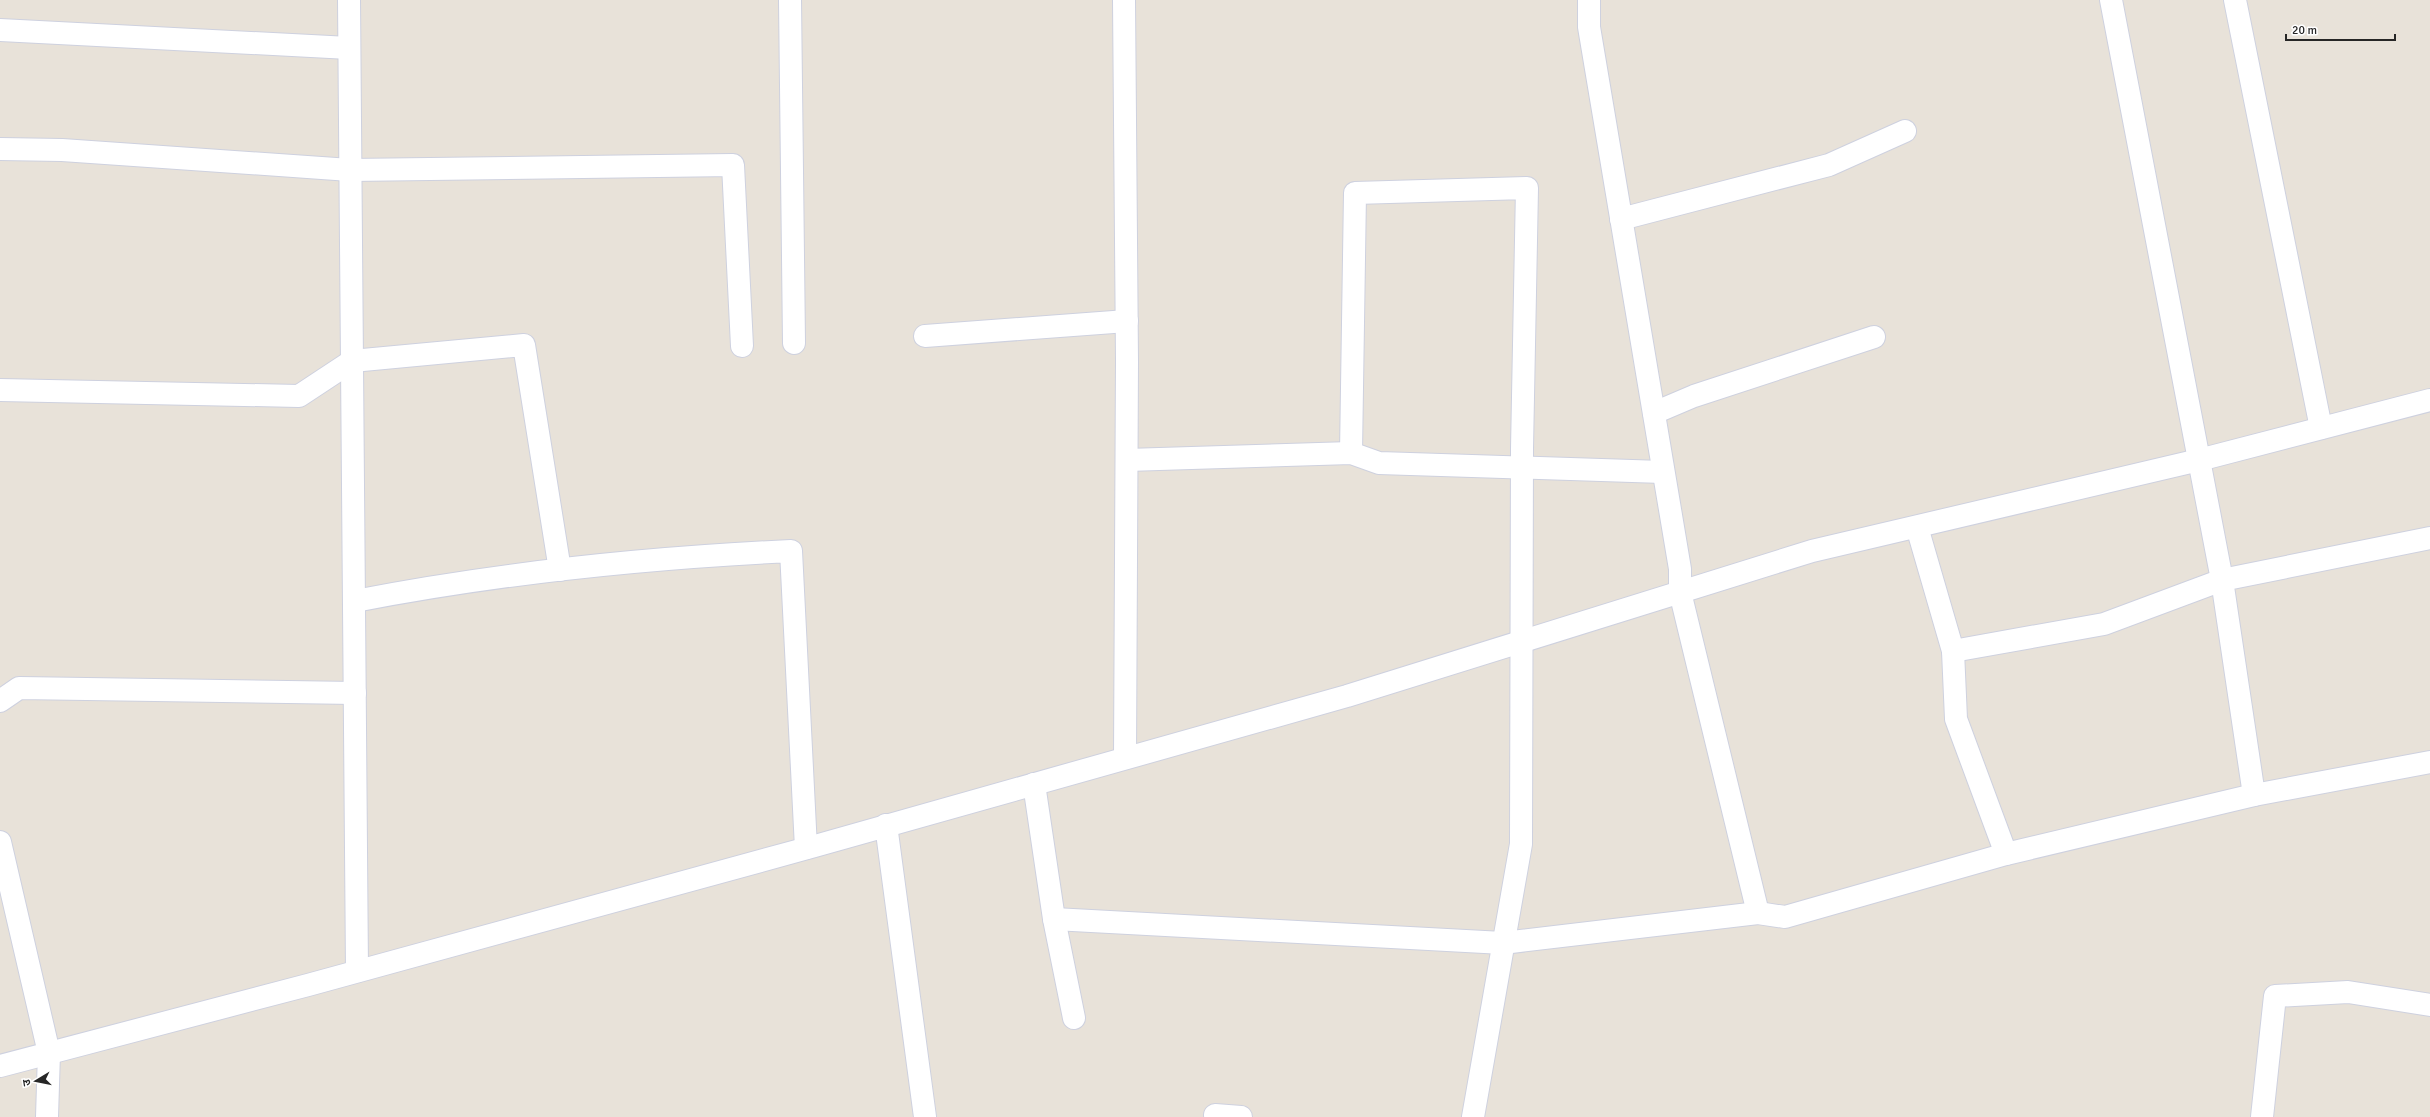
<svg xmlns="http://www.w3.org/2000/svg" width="2430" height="1117" viewBox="0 0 2430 1117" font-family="Signika,'Noto Sans Devanagari',sans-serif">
<rect width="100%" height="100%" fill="#e8e2d9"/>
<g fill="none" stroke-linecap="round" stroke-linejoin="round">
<defs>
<g id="minor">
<polyline points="349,0 357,971"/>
<polyline points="790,0 794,343"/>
<polyline points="1124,0 1127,361 1125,758"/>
<polyline points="1589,0 1589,27 1680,569 1680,592 1758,913"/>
<polyline points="2235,0 2321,428"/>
<polyline points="0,30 349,48"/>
<polyline points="0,149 62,150 350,170 733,165 742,346"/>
<polyline points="1621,219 1829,165 1905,131"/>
<polyline points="925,336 1127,321"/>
<polyline points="0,390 299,396 352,361 524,345 560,570"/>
<polyline points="1654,413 1694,396 1874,337"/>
<polyline points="1351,453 1355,193 1527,188 1522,449 1521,844 1473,1117"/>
<polyline points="1127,460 1351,453 1379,463 1663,472"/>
<polyline points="1917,527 1953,651 1956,719 2006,854"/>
<path d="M355,601c144,-28 289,-43 436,-50l15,297"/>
<polyline points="1953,651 2104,624 2222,580 2111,0"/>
<polyline points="0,701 19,688 355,693"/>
<polyline points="1034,784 1054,919 1074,1018"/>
<polyline points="2254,795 2222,580 2430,538"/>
<polyline points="886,825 925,1117"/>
<polyline points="0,842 49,1053 47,1117"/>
<polyline points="1054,919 1503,943 1758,913 1785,917 2006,854 2254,795 2430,762"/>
<polyline points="0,1066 308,985 815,846 1347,696 1812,551 2199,460 2430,400"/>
<polyline points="1215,1115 1241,1117"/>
<polyline points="2262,1117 2275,996 2348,992 2430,1005"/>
</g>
</defs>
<use href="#minor" stroke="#ced1df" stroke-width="24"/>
<use href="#minor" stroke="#fff" stroke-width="22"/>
</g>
<g transform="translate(36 1081) rotate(260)" stroke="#ffffff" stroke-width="3" paint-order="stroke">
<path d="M0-3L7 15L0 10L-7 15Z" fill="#262626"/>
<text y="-6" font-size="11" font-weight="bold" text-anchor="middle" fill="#262626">उ</text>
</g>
<path d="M2286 34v6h109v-6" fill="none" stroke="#262626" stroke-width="2"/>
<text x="2292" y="34" font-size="12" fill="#262626" stroke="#ffffff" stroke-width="3" paint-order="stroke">20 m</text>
</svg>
